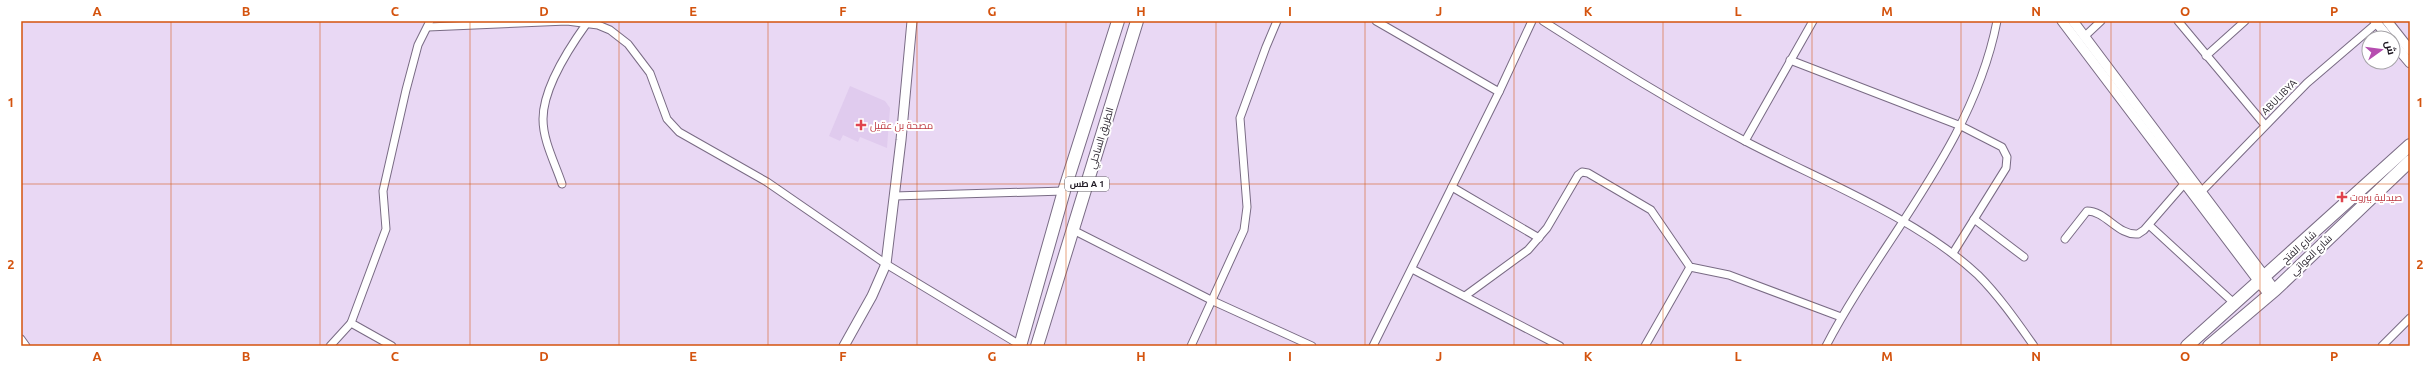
<svg xmlns="http://www.w3.org/2000/svg" width="2431" height="367" viewBox="0 0 2431 367" font-family="Ubuntu,Cairo,sans-serif">
<rect width="100%" height="100%" fill="#e9d8f4"/>
<polygon fill="#e0cbee" points="850,86 885,101 890,108 887,148 860,137 858,142 843,135 840,141 829,136"/>
<g fill="none" stroke-linecap="round" stroke-linejoin="round">
<defs>
<g id="minor">
<polyline points="1376,21 1499,92"/>
<path d="M1543,21c66,42 133,84 202,120 76,40 171,76 233,134 21,21 39,47 56,71"/>
<polyline points="2178,21 2265,125"/>
<polyline points="428,27 567,21 598,25 610,30 628,44 650,73 667,119 679,132 767,182 886,264 1020,345"/>
<polyline points="2084,37 2101,21"/>
<polyline points="2206,56 2245,21"/>
<polyline points="1790,60 1961,126 2002,147 2007,157 2006,168 1953,253"/>
<polyline points="1745,141 1813,21"/>
<path d="M562,184c-7,-21 -19,-43 -19,-65 0,-31 26,-71 44,-96"/>
<polyline points="1452,187 1539,238"/>
<polyline points="2202,191 2307,83 2377,23"/>
<polyline points="894,196 1064,191"/>
<polyline points="1974,219 2024,257"/>
<polyline points="2149,225 2235,304"/>
<polyline points="1073,230 1213,301 1312,346"/>
<path d="M2065,239l22,-28c19,0 31,25 51,23l6,-4 40,-46"/>
<polyline points="1412,269 1560,346"/>
<polyline points="1465,296 1528,250 1547,228 1578,175 1582,172 1588,173 1651,210 1690,267 1729,275 1841,317"/>
<polyline points="21,339 26,346"/>
<polyline points="330,346 351,323"/>
<polyline points="392,346 351,323 386,229 383,191 406,90 418,45 430,21"/>
<polyline points="1191,346 1244,230 1247,207 1240,118 1266,47 1277,21"/>
<polyline points="1373,346 1499,92 1532,21"/>
<polyline points="1645,346 1690,267"/>
<path d="M1826,346c57,-109 147,-201 171,-325"/>
<polyline points="2382,346 2410,318"/>
</g>
<g id="tertiary">
<polyline points="2062,21 2269,295"/>
<polyline points="2073,21 2275,290"/>
<polyline points="2375,21 2389,38"/>
<polyline points="2387,21 2410,50"/>
<polyline points="2393,43 2410,63"/>
<polyline points="844,346 872,296 886,264 901,140 912,21"/>
</g>
<g id="primary">
<polyline points="2187,346 2410,145"/>
<polyline points="2209,346 2275,290 2410,161"/>
</g>
<g id="trunk">
<polyline points="1020,346 1064,191 1118,21"/>
<polyline points="1037,346 1137,21"/>
</g>
</defs>
<use href="#minor" stroke="#796b84" stroke-width="9"/>
<use href="#tertiary" stroke="#796b84" stroke-width="11"/>
<use href="#primary" stroke="#796b84" stroke-width="14"/>
<use href="#trunk" stroke="#796b84" stroke-width="14"/>
<use href="#minor" stroke="#fff" stroke-width="7"/>
<use href="#tertiary" stroke="#fff" stroke-width="9"/>
<use href="#primary" stroke="#fff" stroke-width="12"/>
<use href="#trunk" stroke="#fff" stroke-width="12"/>
</g>
<path fill="none" stroke="#d4530e" stroke-width="1" stroke-opacity="0.55" d="M171,21v325M320,21v325M470,21v325M619,21v325M768,21v325M917,21v325M1066,21v325M1216,21v325M1365,21v325M1514,21v325M1663,21v325M1812,21v325M1961,21v325M2111,21v325M2260,21v325M21,184h2389"/>
<g fill="#e0444e" stroke="#fff" stroke-width="1.5">
<path d="M859 119h4v4h4v4h-4v4h-4v-4h-4v-4h4z"/>
<path d="M2340 191h4v4h4v4h-4v4h-4v-4h-4v-4h4z"/>
</g>
<g text-anchor="middle" dominant-baseline="central" stroke-width="4" stroke-linejoin="round" paint-order="stroke">
<rect fill="#fff" stroke="#625e65" stroke-width="1" x="1065" y="177" width="44" height="14" rx="3"/>
<g font-size="9" font-weight="bold" fill="#1f1923">
<text x="1087" y="184">طس A 1</text>
</g>
<g font-size="10" fill="#1f1923" stroke="#fff">
<text transform="translate(2279 97) rotate(-45)">ABULIBYA</text>
<text transform="translate(1101 138) rotate(-73)">الطريق الساحلي</text>
<text transform="translate(2299 247) rotate(-42)">شارع الفتح</text>
<text transform="translate(2311 255) rotate(-44)">شارع العواتي</text>
</g>
<g font-size="10" fill="#be3a42" stroke="#fff" text-anchor="start">
<text x="870" y="125">مصحة بن عقيل</text>
<text x="2350" y="197">صيدلية بيروت</text>
</g>
</g>
<rect width="2431" height="367" fill="none" stroke="#ffffff" stroke-width="44"/>
<g transform="translate(2381 50) rotate(76)"><circle r="19" fill="#ffffff" stroke="#a5a3a7"/>
<path d="M0-3L7 15L0 10L-7 15Z" fill="#b64db0"/>
<text y="-6" font-size="11" font-weight="bold" text-anchor="middle" fill="#1f1923">ش</text>
</g>
<rect x="22" y="22" width="2387" height="323" fill="none" stroke="#d4530e" stroke-width="1.5"/>
<g font-size="13" text-anchor="middle" font-weight="bold" fill="#d4530e">
<text x="97" y="16">A</text>
<text x="246" y="16">B</text>
<text x="395" y="16">C</text>
<text x="544" y="16">D</text>
<text x="693" y="16">E</text>
<text x="843" y="16">F</text>
<text x="992" y="16">G</text>
<text x="1141" y="16">H</text>
<text x="1290" y="16">I</text>
<text x="1439" y="16">J</text>
<text x="1588" y="16">K</text>
<text x="1738" y="16">L</text>
<text x="1887" y="16">M</text>
<text x="2036" y="16">N</text>
<text x="2185" y="16">O</text>
<text x="2334" y="16">P</text>
<text x="11" y="107">1</text>
<text x="2420" y="107">1</text>
<text x="11" y="269">2</text>
<text x="2420" y="269">2</text>
<text x="97" y="361">A</text>
<text x="246" y="361">B</text>
<text x="395" y="361">C</text>
<text x="544" y="361">D</text>
<text x="693" y="361">E</text>
<text x="843" y="361">F</text>
<text x="992" y="361">G</text>
<text x="1141" y="361">H</text>
<text x="1290" y="361">I</text>
<text x="1439" y="361">J</text>
<text x="1588" y="361">K</text>
<text x="1738" y="361">L</text>
<text x="1887" y="361">M</text>
<text x="2036" y="361">N</text>
<text x="2185" y="361">O</text>
<text x="2334" y="361">P</text>
</g>
</svg>
